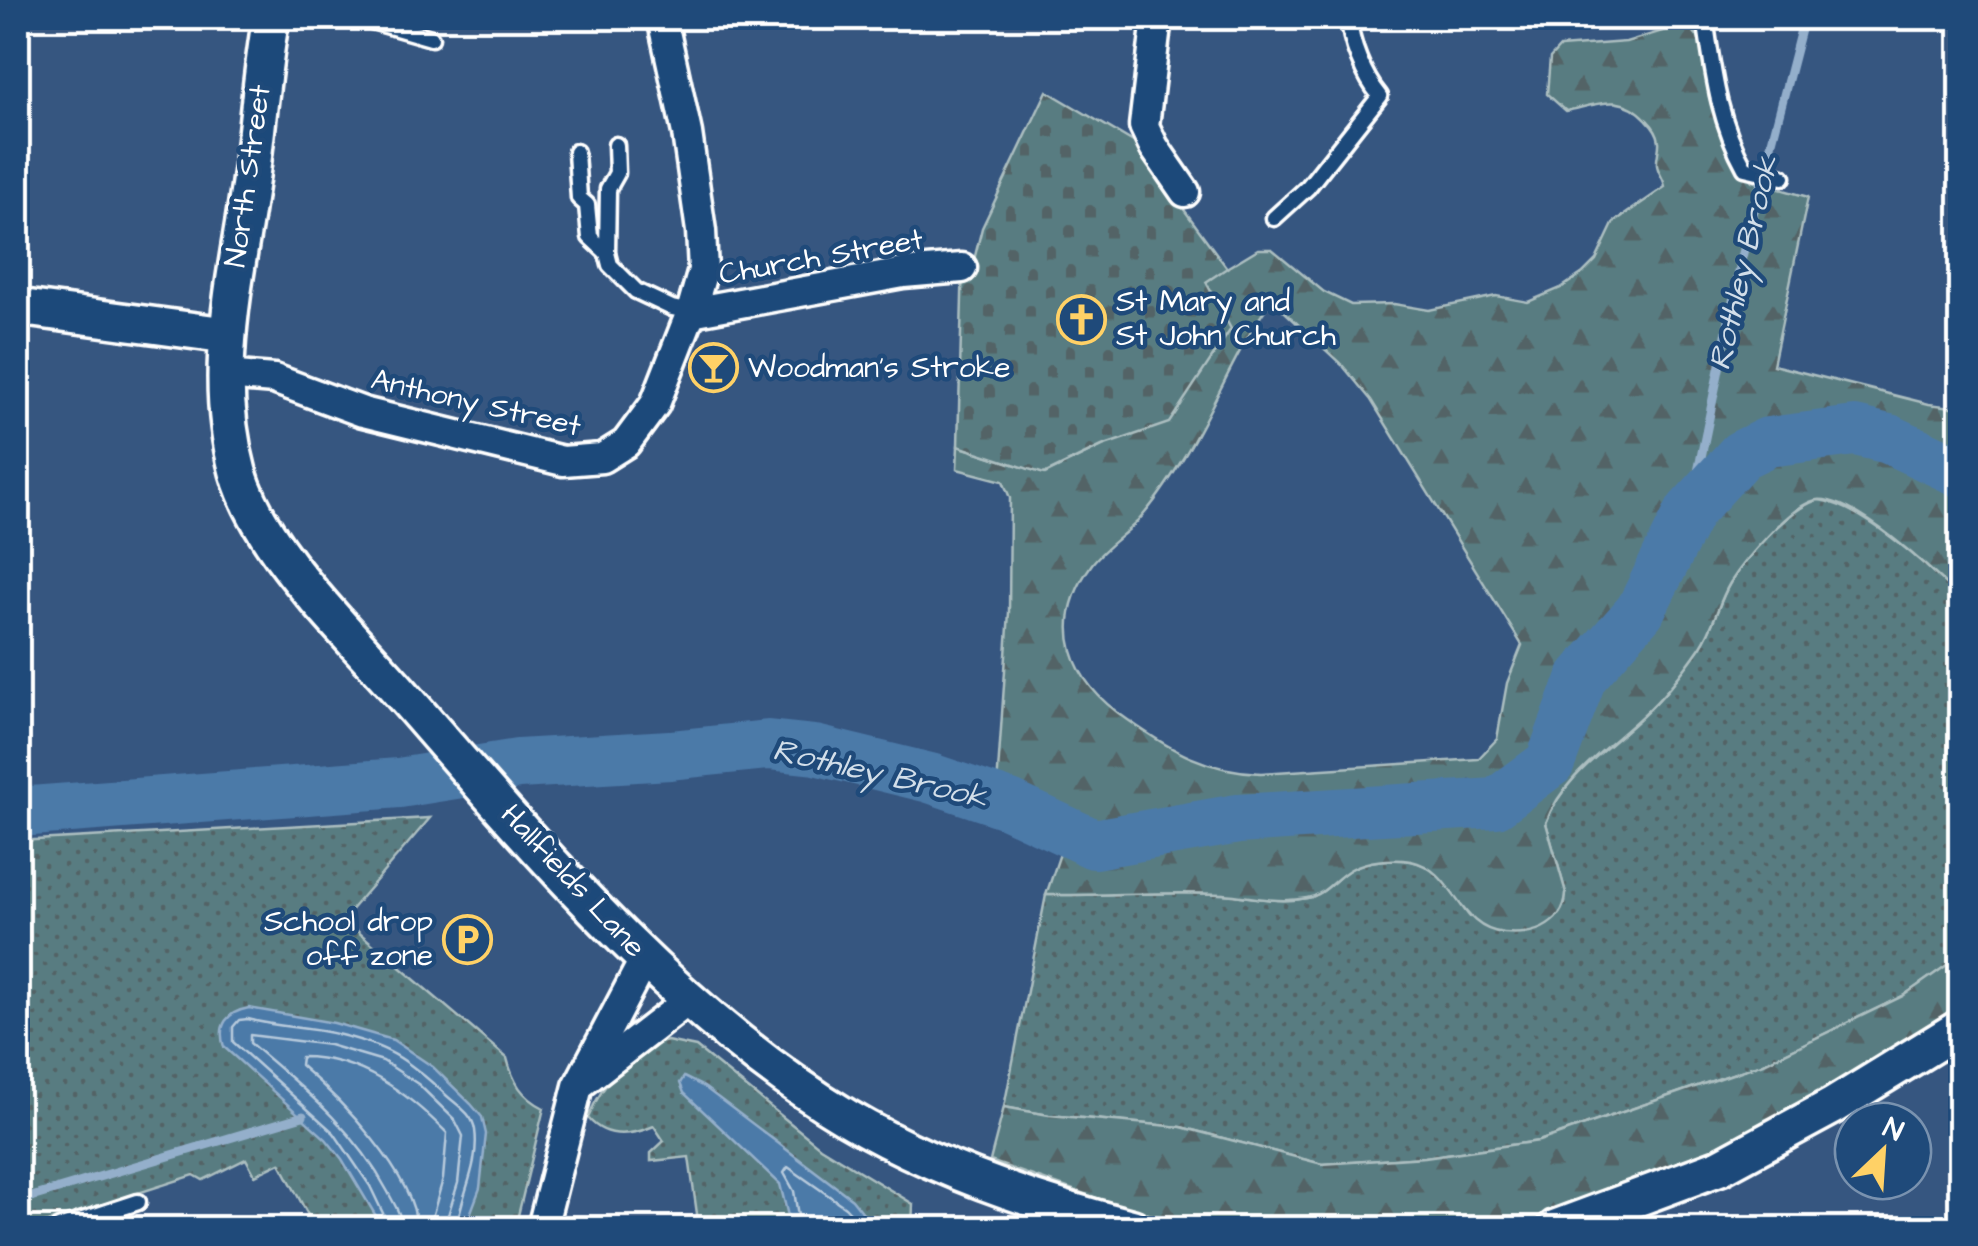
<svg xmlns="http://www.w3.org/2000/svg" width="1978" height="1246" viewBox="0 0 1978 1246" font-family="'Architects Daughter',sans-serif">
<defs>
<pattern id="grass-dots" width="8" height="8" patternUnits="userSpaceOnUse" patternTransform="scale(2.5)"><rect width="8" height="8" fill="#587c81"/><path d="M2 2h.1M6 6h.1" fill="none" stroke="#526466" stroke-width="1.8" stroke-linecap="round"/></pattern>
<pattern id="forest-firs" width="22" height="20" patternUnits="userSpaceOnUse" patternTransform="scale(2.5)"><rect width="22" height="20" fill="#587c81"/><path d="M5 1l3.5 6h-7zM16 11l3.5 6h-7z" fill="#526466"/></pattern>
<pattern id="cemetery-stones" width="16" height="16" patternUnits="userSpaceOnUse" patternTransform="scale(2.5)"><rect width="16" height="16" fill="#587c81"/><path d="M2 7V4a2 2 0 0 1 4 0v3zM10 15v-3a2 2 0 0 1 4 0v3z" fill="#526466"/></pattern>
</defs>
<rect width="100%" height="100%" fill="#365680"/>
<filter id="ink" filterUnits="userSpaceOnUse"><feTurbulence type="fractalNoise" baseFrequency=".01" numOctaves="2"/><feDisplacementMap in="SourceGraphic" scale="20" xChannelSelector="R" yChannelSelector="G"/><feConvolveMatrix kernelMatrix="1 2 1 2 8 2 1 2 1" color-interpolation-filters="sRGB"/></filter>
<g filter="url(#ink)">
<g fill="url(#grass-dots)" stroke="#acbec0" stroke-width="2.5">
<path d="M1817,500c43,3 112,67 143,98v358l-57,40 -139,67 -225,78 -114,16 -103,7 -141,-37 -132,-12 -45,-8 42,-212c59,1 118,-4 177,-1 29,2 54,10 84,4 18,-3 28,-20 44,-29 16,-9 42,-11 60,-8 31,6 41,34 59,56l95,-14 1,-10 -20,-70c18,-51 72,-80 107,-117 17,-18 34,-40 48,-60 13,-19 17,-43 29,-63 16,-27 57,-73 87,-83z"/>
<path d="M430,818l-87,101 164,139c6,24 15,39 37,50l-29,120h-200l-35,-65 -25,12 -9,-16 -43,21 -9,-5 -165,53h-11v-387z"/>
<path d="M667,1041l29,6 124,100 93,57 -1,24h-213l-10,-71 -38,4v-8l13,-12 -10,-15c-23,10 -48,13 -66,-8 14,-35 42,-67 79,-77z"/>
</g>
<g fill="url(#forest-firs)" stroke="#acbec0" stroke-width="2.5" fill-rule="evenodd">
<path d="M1679,26l13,4 8,9 9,58 24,59 19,25 56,16 -35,168 156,39 31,4v190c-26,-26 -106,-102 -143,-98 -25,3 -74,62 -87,83 -12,20 -16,43 -29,63 -17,25 -37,50 -59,70 -34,32 -80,61 -96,107l20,70c-1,16 -10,28 -24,35 -12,6 -26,6 -38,5 -47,-4 -49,-63 -93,-72 -18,-3 -44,-1 -60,8 -16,9 -26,26 -44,29 -30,6 -55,-2 -84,-4 -59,-3 -118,2 -177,1l26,-77 -75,-31 12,-175 1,-114 -7,-17 -46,-12 1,-23 87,28 57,-28 103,-165 53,-32h14l52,43 27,13 43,-1 35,6 67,-14 32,6 33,-14 22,-15 13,-13 18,-38 51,-35c-1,-9 -7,-14 -8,-22 -1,-8 3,-17 2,-24 -1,-9 -6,-15 -12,-21 -26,-28 -48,-16 -81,-9l-19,-17 3,-36 10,-11 66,-5zM1272,300l71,66 28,34 151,245 -15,38 -10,56 -19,20 -217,14c-55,-2 -89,-22 -133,-53 -58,-39 -80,-95 -36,-156 12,-16 31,-28 45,-42 17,-18 32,-41 45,-62 32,-51 54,-112 90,-160z"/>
<polygon points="1960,956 1960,1006 1781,1117 1693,1162 1566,1212 1507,1228 1210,1228 1131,1210 990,1161 1004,1107 1049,1115 1181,1127 1322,1164 1425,1157 1539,1141 1764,1063 1903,996"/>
</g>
<polygon fill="url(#cemetery-stones)" stroke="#acbec0" stroke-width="2.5" points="1047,91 1135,143 1227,268 1206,282 1231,329 1169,423 1102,446 1044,474 958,446 963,259 975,256 982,228"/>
<g fill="#4c7aa8" stroke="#94afcb" stroke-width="2.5">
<path d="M249,1008l85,15 59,17 40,27 38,37 11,13 4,17 -6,54 -15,40h-82l-41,-69 -16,-20 -102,-92c-7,-22 3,-35 25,-39z"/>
<polygon points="684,1077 704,1087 852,1199 875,1228 791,1228 780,1184 684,1093 680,1083"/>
</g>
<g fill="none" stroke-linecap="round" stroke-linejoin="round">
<g stroke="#b7cadc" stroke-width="2.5">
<path d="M390,1228l-20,-42 -36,-53 -101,-91v-15l6,-7 9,-1c28,8 57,8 84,14 55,12 74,25 114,62 11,10 27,19 29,35 5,36 -15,66 -18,98"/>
<path d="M402,1228c0,-13 -8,-24 -14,-36 -34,-64 -84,-103 -138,-149v-8l79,10 54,16 35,23 37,36 8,16 -5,47 -14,45"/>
<path d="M417,1228c-2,-53 -78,-130 -117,-163l1,-8c60,0 106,36 146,76l-4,46 -14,49"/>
<polyline points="800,1228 794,1191 784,1173 788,1167 845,1207 865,1228"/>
</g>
<g stroke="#94afcb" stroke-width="9">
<polyline points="1690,511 1742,257 1804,18"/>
<polyline points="18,1201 303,1116"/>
</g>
<polyline stroke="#4c7aa8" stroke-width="50" points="18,812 399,783 518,764 670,755 768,745 815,750 930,778 1010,805 1094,844 1238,819 1496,803 1550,763 1582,677 1640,611 1690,511 1741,455 1768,442 1855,431 1889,439 1960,472"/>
<defs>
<g id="service">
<polyline points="361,18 431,38"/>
<path d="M1705,18c8,53 13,102 40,150l38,9"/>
<polyline points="616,145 617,173 608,189 607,253 610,265 636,291 672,308 691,312"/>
<polyline points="576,152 579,198 587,205 590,237 607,253"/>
<path d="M1274,218l34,-31 72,-91c-16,-19 -30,-54 -31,-78"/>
<polyline points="59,1228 138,1202"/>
</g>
<g id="minor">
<polyline points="1157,18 1144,126 1154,147 1185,192"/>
<polyline points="691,312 903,273 962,268"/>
<polyline points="225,375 274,379 363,412 563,461 602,458 626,443 655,404 691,312 703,270 701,231 687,133 662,18"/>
<polyline points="583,1082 689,1000"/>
<polyline points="542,1228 578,1086 645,958"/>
</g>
<g id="tertiary">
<path d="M271,18c-10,55 -13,110 -21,165 -14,97 -39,191 -12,289 22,78 109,159 162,220 131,150 274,322 446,425 86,51 189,86 287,111"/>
<polyline points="18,307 226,335"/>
<polyline points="1556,1228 1720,1167 1833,1106 1960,1028"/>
</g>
</defs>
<use href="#service" stroke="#fff" stroke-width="21"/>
<use href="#minor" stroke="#fff" stroke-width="35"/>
<use href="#tertiary" stroke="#fff" stroke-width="42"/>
<use href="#service" stroke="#1f4a7a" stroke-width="14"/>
<use href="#minor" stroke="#1f4a7a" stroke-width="28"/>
<use href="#tertiary" stroke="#1f4a7a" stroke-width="35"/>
</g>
</g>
<defs>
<symbol id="church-ring" viewBox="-11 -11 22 22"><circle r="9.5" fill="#1f4a7a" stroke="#ffd166" stroke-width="1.5"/><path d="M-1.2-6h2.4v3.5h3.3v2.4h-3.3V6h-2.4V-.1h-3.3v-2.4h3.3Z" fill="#ffd166"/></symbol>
<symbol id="bar-ring" viewBox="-11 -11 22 22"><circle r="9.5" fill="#1f4a7a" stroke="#ffd166" stroke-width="1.5"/><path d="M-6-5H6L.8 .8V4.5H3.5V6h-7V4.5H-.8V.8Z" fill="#ffd166"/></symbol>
<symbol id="parking-ring" viewBox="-11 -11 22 22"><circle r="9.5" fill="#1f4a7a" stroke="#ffd166" stroke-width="1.5"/><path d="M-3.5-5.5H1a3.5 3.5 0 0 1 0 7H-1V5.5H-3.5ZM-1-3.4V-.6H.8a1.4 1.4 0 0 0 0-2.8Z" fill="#ffd166"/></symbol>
</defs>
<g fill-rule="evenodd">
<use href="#church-ring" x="1054" y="292" width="55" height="55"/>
<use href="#bar-ring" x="686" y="340" width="55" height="55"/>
<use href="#parking-ring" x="440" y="912" width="55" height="55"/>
</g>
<g text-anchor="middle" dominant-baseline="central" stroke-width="9" stroke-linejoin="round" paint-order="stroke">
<g font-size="30" fill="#fff" stroke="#1f4a7a">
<text transform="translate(248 176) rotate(-82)">North Street</text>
<text transform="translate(821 257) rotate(-10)">Church Street</text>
<text transform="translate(476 403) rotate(13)">Anthony Street</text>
<text transform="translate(573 881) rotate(47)">Hallfields Lane</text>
</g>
<g font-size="30" fill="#fff" stroke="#1f4a7a" text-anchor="start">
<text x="1116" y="302">St Mary and<tspan x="1116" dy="34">St John Church</tspan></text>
<text x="748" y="368">Woodman's Stroke</text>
<text x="433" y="922" text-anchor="end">School drop<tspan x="433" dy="34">off zone</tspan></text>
</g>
<g font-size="32" font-style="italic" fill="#d2dee9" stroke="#1f4a7a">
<text transform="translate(1744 263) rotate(-77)">Rothley Brook</text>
<text transform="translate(880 774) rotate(13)">Rothley Brook</text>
</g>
</g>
<rect width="1978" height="1246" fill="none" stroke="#1f4a7a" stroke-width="60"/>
<rect x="30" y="30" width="1918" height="1186" fill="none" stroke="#fff" stroke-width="4" filter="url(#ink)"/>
<g transform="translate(1883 1151) rotate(25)"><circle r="48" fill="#1f4a7a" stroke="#7992af" stroke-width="2.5"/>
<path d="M0-8L18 38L0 25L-18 38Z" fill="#ffd166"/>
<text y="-15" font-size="28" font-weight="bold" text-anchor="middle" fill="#ffffff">N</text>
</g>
</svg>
